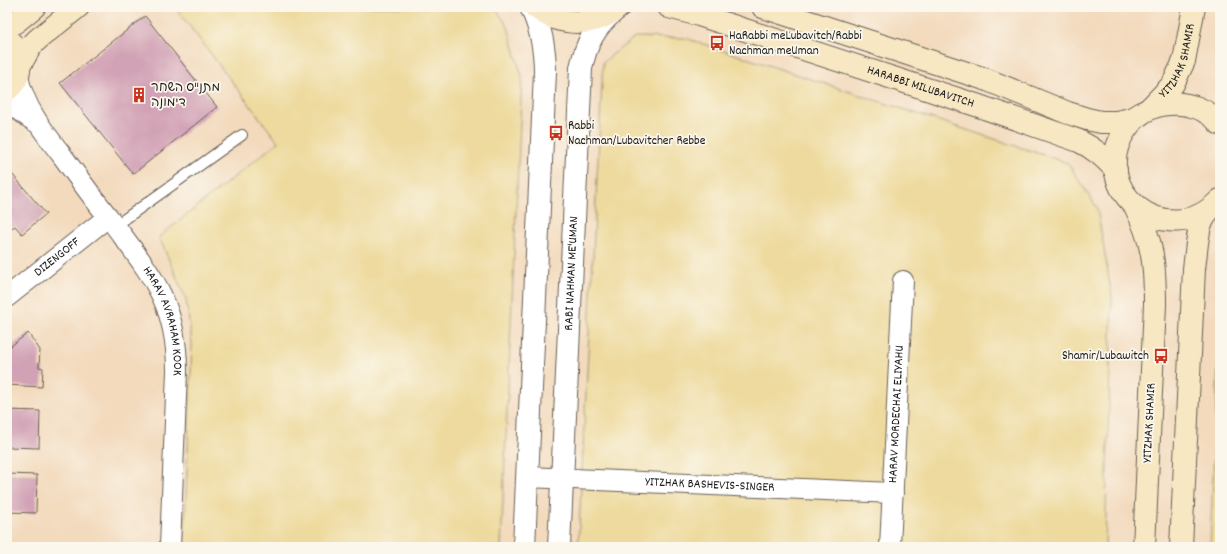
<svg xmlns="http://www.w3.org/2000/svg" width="1227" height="554" viewBox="0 0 1227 554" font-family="Dekko,'Playpen Sans Hebrew',sans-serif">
<rect width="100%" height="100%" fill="#fbf7ec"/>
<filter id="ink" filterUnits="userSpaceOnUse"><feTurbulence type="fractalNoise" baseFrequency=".025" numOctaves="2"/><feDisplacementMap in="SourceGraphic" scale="8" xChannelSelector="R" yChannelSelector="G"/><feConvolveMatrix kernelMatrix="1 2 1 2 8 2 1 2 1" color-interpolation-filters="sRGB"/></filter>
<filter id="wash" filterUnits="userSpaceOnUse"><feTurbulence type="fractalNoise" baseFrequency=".012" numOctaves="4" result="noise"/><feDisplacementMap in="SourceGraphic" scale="16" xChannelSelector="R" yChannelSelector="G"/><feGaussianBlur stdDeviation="0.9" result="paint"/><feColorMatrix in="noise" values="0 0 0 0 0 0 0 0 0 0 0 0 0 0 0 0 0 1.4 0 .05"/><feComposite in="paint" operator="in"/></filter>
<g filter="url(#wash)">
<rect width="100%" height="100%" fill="#f3dabd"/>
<g fill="#eeda9e" stroke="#857b5d">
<polygon points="175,7 495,7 508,27 522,77 501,547 184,547 192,344 186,299 159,237 278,142"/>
<polygon points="635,37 685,38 1068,163 1097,208 1112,296 1105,547 578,547 603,62"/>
<polygon points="1220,318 1220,547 1210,547"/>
</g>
<g id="blocks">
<g fill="#d1a2b5">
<polygon points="145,16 217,107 133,174 60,83"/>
<polygon points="7,168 46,214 22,234 15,226 12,228 7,223"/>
<polygon points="28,333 40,350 39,367 43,368 42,387 7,385 7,349"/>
<polygon points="7,410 40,411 39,448 7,447"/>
<polygon points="7,474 37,475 36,513 7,512"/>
</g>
</g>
</g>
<g filter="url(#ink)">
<use href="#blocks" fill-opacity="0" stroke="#675e54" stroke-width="1"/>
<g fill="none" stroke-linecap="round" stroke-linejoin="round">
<defs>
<polyline id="service" points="115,226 242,135"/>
<g id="minor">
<path id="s1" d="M18,76c5,29 25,55 43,78 18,25 36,49 55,73 37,50 61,78 61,144l-7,176"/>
<polyline points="7,102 34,121"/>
<path id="s2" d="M7,297l101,-80"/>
<path id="s3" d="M527,477l366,16"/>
<path id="s4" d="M890,547l13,-266"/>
</g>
<g id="tertiary">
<path d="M524,547l21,-475c0,-23 -4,-44 -14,-65"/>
<path id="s5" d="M559,547l22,-479c5,-24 14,-42 33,-57"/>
</g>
<g id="secondary">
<path d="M535,7c25,20 60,20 84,0"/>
<path id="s6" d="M669,7l30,8 277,90 103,36c16,8 25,16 37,29"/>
<polyline points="763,7 985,79 1068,113 1087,119 1101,122 1116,122 1131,119 1141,113"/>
<polyline points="7,27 17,21 34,7"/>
<path d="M7,39c16,13 17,38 0,51"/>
<polyline points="20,65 31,46 38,39 78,7"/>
<path id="s7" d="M1149,109l24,-25 11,-23 10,-54"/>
<path d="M1220,124c-12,-15 -32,-22 -51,-20 -18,1 -33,11 -43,25 -41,60 41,126 94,71"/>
<path d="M1135,206c18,36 20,58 20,98l-11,243"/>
<polyline points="1181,547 1194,269 1197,243 1200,225 1208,211"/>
</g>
</defs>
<use href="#service" stroke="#675e54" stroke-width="12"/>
<use href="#minor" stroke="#675e54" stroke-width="22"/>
<use href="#tertiary" stroke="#675e54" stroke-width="24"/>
<use href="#secondary" stroke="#675e54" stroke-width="24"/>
<use href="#service" stroke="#fff" stroke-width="10"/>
<use href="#minor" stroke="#fff" stroke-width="20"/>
<use href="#tertiary" stroke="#fff" stroke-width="22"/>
<use href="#secondary" stroke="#f7e8c3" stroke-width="22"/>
</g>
</g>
<defs>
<symbol id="bus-bare" viewBox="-9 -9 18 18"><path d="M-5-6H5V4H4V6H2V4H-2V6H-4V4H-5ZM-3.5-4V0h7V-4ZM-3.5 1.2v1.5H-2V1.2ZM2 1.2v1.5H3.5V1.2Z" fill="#c8321e" stroke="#fbf7ec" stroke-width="2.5" paint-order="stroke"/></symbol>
<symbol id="building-bare" viewBox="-9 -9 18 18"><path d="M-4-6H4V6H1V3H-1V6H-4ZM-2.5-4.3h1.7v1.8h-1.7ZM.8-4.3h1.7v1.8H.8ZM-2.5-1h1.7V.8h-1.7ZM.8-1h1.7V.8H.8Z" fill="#c8321e" stroke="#fbf7ec" stroke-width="2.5" paint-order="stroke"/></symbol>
</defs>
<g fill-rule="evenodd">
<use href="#bus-bare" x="706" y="32" width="22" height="22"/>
<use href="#building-bare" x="128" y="84" width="22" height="22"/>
<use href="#bus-bare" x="545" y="122" width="22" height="22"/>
<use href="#bus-bare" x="1150" y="345" width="22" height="22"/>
</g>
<g text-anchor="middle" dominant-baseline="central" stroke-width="3.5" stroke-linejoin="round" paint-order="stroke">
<g font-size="13" fill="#1c1c1c" stroke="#fbf7ec" text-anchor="start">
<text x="729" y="36">HaRabbi meLubavitch/Rabbi<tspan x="729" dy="15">Nachman meUman</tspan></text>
<text x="151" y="88">מתנ"ס השחר<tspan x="151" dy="15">דימונה</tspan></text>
<text x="568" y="126">Rabbi<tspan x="568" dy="15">Nachman/Lubavitcher Rebbe</tspan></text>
<text x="1149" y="356" text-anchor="end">Shamir/Lubawitch</text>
</g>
<g font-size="13" fill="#1c1c1c" stroke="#fbf7ec">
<text stroke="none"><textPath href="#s7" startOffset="58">YITZHAK SHAMIR</textPath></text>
<text stroke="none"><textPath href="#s6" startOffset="264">HARABBI MILUBAVITCH</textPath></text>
<text stroke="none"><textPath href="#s2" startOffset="64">DIZENGOFF</textPath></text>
<text stroke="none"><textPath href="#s5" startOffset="274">RABI NAHMAN ME'UMAN</textPath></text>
<text stroke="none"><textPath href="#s1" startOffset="289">HARAV AVRAHAM KOOK</textPath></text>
<text stroke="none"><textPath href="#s4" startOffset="133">HARAV MORDECHAI ELIYAHU</textPath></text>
<text transform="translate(1150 423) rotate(-87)">YITZHAK SHAMIR</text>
<text stroke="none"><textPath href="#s3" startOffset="183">YITZHAK BASHEVIS-SINGER</textPath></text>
</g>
</g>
<rect width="1227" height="554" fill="none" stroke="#fbf7ec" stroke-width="24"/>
</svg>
